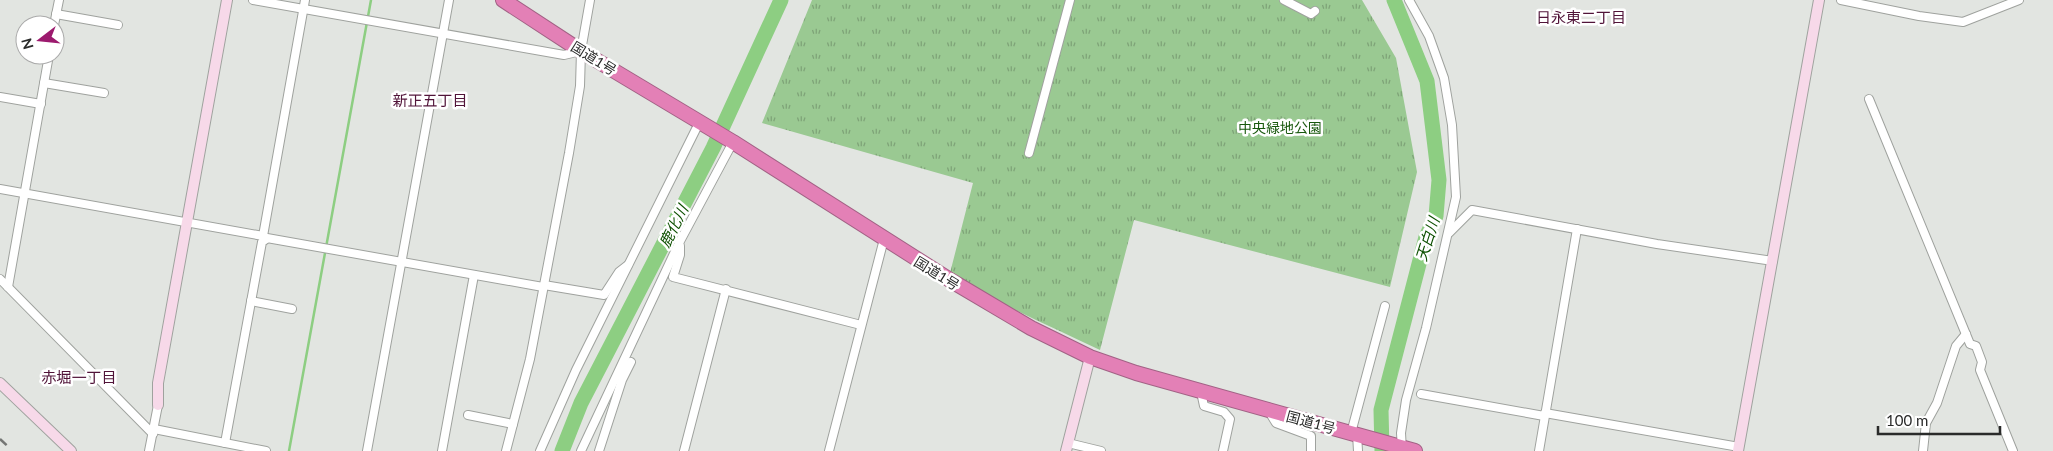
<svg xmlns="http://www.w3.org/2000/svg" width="2053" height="451" viewBox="0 0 2053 451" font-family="Lato,'Noto Sans JP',sans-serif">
<defs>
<pattern id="park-tufts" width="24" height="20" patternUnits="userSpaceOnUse" patternTransform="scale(1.25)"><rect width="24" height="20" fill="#9ac992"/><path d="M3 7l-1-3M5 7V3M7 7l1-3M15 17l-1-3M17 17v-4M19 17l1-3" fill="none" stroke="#7ea377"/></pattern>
</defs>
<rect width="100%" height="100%" fill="#e2e5e1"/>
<path fill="url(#park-tufts)" d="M812,0h550l34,58 21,114 -27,115 -256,-67 -34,130c-50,-24 -103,-46 -150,-77l23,-90 -211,-60z"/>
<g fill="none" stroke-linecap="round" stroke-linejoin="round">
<polyline stroke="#8dce82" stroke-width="2.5" points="289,451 371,0"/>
<g stroke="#8dce82" stroke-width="15">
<polyline points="562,451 581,403 713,148 781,0"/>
<polyline points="1382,451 1381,410 1426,237 1436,216 1439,180 1427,81 1394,0"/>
</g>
<defs>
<g id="street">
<polyline points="253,0 564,55 581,51"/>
<polyline points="1284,0 1311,14 1315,11"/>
<polyline points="1841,0 1919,16 1963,22 2019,0"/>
<polyline points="56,14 118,25"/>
<polyline points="54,25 59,0"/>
<polyline points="44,83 104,93"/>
<polyline points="0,97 41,104"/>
<polyline points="1869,99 1970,344 1976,346 1982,362 1980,370 2013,451"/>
<polyline points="1029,153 1070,0"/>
<polyline points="0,189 263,236 265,240"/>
<polyline points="1449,233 1472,210 1657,244 1773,261"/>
<polyline points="263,236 305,0"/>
<polyline points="680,246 680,255 673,277 861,325"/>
<polyline points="0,279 153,434"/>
<polyline points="544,285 604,295 619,272 628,265"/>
<polyline points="8,287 49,55"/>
<polyline points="251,301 292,309"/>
<polyline points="1201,392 1204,406 1224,412 1230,419 1223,451"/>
<polyline points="1421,394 1544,416"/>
<polyline points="1268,410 1276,423 1311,436 1311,451"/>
<polyline points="1545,413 1739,447"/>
<polyline points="468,415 513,424"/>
<polyline points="154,429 266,451"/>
<polyline points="1351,433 1385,306"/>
<polyline points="1357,434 1358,451"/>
<polyline points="225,443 262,242 267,238 543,287"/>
<polyline points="1068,443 1101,451"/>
<polyline points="1402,450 1401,433 1406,400 1426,328 1456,197 1452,125 1444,78 1429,36 1409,0"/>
<polyline points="149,451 158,405"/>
<polyline points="367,451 449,0"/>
<polyline points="442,451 474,275"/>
<polyline points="506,451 530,359 569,153 580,86 581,51 590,0"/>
<polyline points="540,451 576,370 699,123"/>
<polyline points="581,451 679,243 733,142"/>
<polyline points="599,451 622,380 631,362"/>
<polyline points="684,451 726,289"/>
<polyline points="829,451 884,239"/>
<polyline points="1539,451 1577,229"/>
<polyline points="1923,451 1926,423 1937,403 1956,346 1966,334"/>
</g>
<g id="secondary">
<polyline points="0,383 71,451"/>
<polyline points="158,405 158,383 227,0"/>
<polyline points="1066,451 1090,357"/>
<polyline points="1738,451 1819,0"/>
</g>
<polyline id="highway" points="503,0 581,51 733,142 950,280 1031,328 1090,357 1136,373 1415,451"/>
</defs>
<use href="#street" stroke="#9fa29e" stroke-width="10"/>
<use href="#secondary" stroke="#9fa29e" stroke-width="12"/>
<use href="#highway" stroke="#a26285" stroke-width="16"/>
<use href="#street" stroke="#fff" stroke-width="8"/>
<use href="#secondary" stroke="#f7d9e9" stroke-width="10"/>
<use href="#highway" stroke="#e380b6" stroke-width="14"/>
<polyline stroke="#747674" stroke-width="2.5" stroke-dasharray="9 9" stroke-linecap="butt" points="0,439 13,451"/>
</g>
<g text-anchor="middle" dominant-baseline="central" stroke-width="5" stroke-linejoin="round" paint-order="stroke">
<g font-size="14" fill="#2a2b2a" stroke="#fff">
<text transform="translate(594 58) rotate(32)">国道1号</text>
<text transform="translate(937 273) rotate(32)">国道1号</text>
<text transform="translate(1311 422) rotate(15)">国道1号</text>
</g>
<g font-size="14" fill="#18580d" stroke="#fff">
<text x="1280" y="127">中央緑地公園</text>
</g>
<g font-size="15" fill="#511439" stroke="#fff">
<text x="1581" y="17">日永東二丁目</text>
<text x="430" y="100">新正五丁目</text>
<text x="79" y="377">赤堀一丁目</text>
</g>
<g font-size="15" font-style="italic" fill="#0d5001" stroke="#fff">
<text transform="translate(673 226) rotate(-63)">鹿化川</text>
<text transform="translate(1427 239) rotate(-72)">天白川</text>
</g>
</g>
<g transform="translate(40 40) rotate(254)"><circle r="24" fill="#ffffff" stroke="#aaaaaa"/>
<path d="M0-4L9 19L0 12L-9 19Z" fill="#9c1a6e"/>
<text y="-8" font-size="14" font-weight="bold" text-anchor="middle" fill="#2a2b2a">N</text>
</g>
<path d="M1878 426v8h122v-8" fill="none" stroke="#2a2b2a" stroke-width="2.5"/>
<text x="1886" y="426" font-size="15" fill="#2a2b2a" stroke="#ffffff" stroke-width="4" paint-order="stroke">100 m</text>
</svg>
